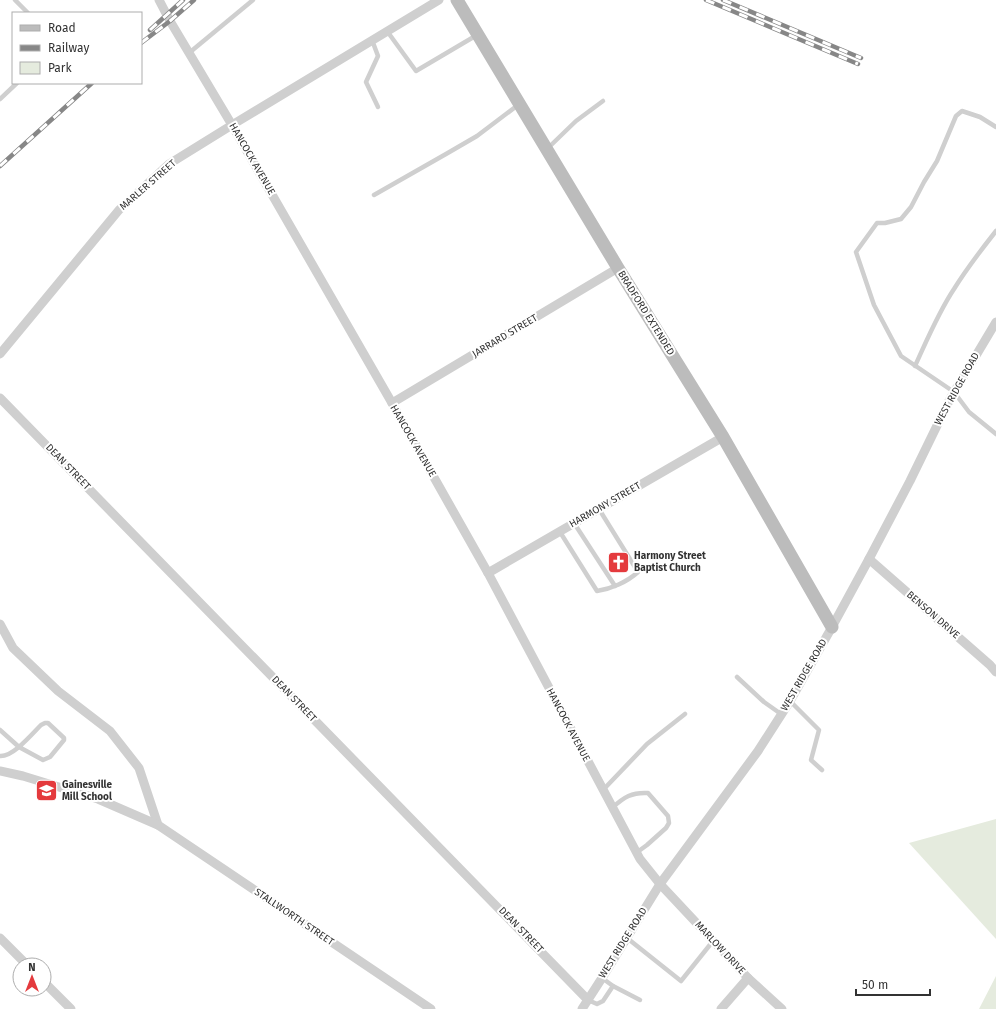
<svg xmlns="http://www.w3.org/2000/svg" width="996" height="1009" viewBox="0 0 996 1009" font-family="'Fira Sans',sans-serif">
<rect width="100%" height="100%" fill="#fff"/>
<g fill="#e5ebde">
<polygon points="996,819 996,939 909,843"/>
<polygon points="996,976 996,1009 979,1009"/>
</g>
<g fill="none" stroke-linecap="round" stroke-linejoin="round">
<g stroke="#cfcfcf" stroke-width="4.5">
<polyline points="15,0 28,13"/>
<polyline points="387,31 416,71 477,35"/>
<polyline points="372,40 378,56 366,82 378,107"/>
<polyline points="189,53 253,0"/>
<polyline points="0,99 17,83"/>
<polyline points="996,127 980,117 962,111 956,116 937,161 924,182 911,207 901,219 885,223 877,223 856,252 874,305 901,356 954,392 969,412 996,434"/>
<polyline points="548,148 576,121 603,101"/>
<polyline points="374,195 446,154 477,136 518,105"/>
<path d="M915,366c12,-26 23,-53 39,-77 13,-21 27,-39 42,-58"/>
<polyline points="574,523 615,586"/>
<path d="M560,532l37,59c14,-2 30,-9 41,-19l-39,-63"/>
<polyline points="737,677 764,702 781,714"/>
<polyline points="790,701 819,730 811,760 822,770"/>
<path d="M0,730l19,17 24,13 7,-3 14,-17v-2l-16,-15h-3l-4,2c-9,9 -28,32 -41,31"/>
<polyline points="603,790 647,744 685,714"/>
<path d="M612,808c12,-11 20,-16 36,-15l20,23 1,7 -3,5 -19,17 -11,8"/>
<polyline points="627,938 681,981 713,941"/>
<polyline points="602,978 613,986"/>
<polyline points="588,1000 597,1004 603,1001 613,986 640,1000"/>
</g>
<g stroke="#cfcfcf" stroke-width="9">
<polyline points="159,0 170,21 232,125 392,403 488,573 640,859 660,884 748,978 782,1009"/>
<polyline points="0,354 119,210 169,164 232,125 439,0"/>
<polyline points="0,398 588,1000"/>
<polyline points="392,403 618,268"/>
<polyline points="869,559 990,665 996,672"/>
<polyline points="488,573 723,437"/>
<polyline points="0,624 13,648 58,691 110,731 139,768 158,825 431,1009"/>
<polyline points="0,771 23,776 98,799 158,825"/>
<polyline points="0,938 27,965"/>
<polyline points="44,982 71,1009"/>
<polyline points="582,1009 602,978 660,884 758,751 790,701 832,627 869,559 910,481 950,399 996,322"/>
<polyline points="721,1009 748,978"/>
</g>
<polyline stroke="#bcbcbc" stroke-width="13" points="457,0 618,268 723,437 832,627"/>
<defs>
<g id="rail">
<polyline points="706,0 858,64"/>
<polyline points="723,0 861,58"/>
<polyline points="150,30 183,0"/>
<polyline points="141,43 170,21 194,0"/>
<polyline points="0,166 92,83"/>
</g>
</defs>
<use href="#rail" stroke="#878787" stroke-width="4.5"/>
<use href="#rail" stroke="#fff" stroke-width="3" stroke-dasharray="9" stroke-linecap="butt"/>
</g>
<defs>
<symbol id="church-square" viewBox="-11 -11 22 22"><rect x="-9" y="-9" width="18" height="18" rx="4" fill="#e43a3d" stroke="#fff"/><path d="M-1.2-6h2.4v3.5h3.3v2.4h-3.3V6h-2.4V-.1h-3.3v-2.4h3.3Z" fill="#fff"/></symbol>
<symbol id="school-square" viewBox="-11 -11 22 22"><rect x="-9" y="-9" width="18" height="18" rx="4" fill="#e43a3d" stroke="#fff"/><path d="M0-5L7-2L0 1L-7-2ZM-4 1L0 2.5L4 1V4Q0 6-4 4Z" fill="#fff"/></symbol>
</defs>
<g fill-rule="evenodd">
<use href="#church-square" x="606" y="550" width="25" height="25"/>
<use href="#school-square" x="34" y="778" width="25" height="25"/>
</g>
<g text-anchor="middle" dominant-baseline="central" stroke-width="4" stroke-linejoin="round" paint-order="stroke">
<g font-size="10" fill="#323232" stroke="#fff">
<text transform="translate(252 159) rotate(60)">HANCOCK AVENUE</text>
<text transform="translate(148 185) rotate(-41)">MARLER STREET</text>
<text transform="translate(646 313) rotate(58)">BRADFORD EXTENDED</text>
<text transform="translate(505 336) rotate(-31)">JARRARD STREET</text>
<text transform="translate(957 389) rotate(-61)">WEST RIDGE ROAD</text>
<text transform="translate(413 441) rotate(60)">HANCOCK AVENUE</text>
<text transform="translate(68 467) rotate(46)">DEAN STREET</text>
<text transform="translate(605 505) rotate(-30)">HARMONY STREET</text>
<text transform="translate(933 615) rotate(41)">BENSON DRIVE</text>
<text transform="translate(804 675) rotate(-60)">WEST RIDGE ROAD</text>
<text transform="translate(294 699) rotate(46)">DEAN STREET</text>
<text transform="translate(568 725) rotate(62)">HANCOCK AVENUE</text>
<text transform="translate(294 917) rotate(34)">STALLWORTH STREET</text>
<text transform="translate(521 930) rotate(46)">DEAN STREET</text>
<text transform="translate(623 943) rotate(-58)">WEST RIDGE ROAD</text>
<text transform="translate(720 948) rotate(47)">MARLOW DRIVE</text>
</g>
<g font-size="10" font-weight="bold" fill="#323232" stroke="#fff" text-anchor="start">
<text x="634" y="556">Harmony Street<tspan x="634" dy="12">Baptist Church</tspan></text>
<text x="62" y="785">Gainesville<tspan x="62" dy="12">Mill School</tspan></text>
</g>
</g>
<rect x="12" y="12" width="130" height="72" fill="#ffffff" stroke="#adadad"/>
<rect x="20" y="25" width="20" height="6" fill="#bcbcbc" stroke="#adadad"/>
<text x="48" y="32" font-size="12" fill="#323232">Road</text>
<rect x="20" y="45" width="20" height="6" fill="#878787" stroke="#adadad"/>
<text x="48" y="52" font-size="12" fill="#323232">Railway</text>
<rect x="20" y="62" width="20" height="12" fill="#e5ebde" stroke="#adadad"/>
<text x="48" y="72" font-size="12" fill="#323232">Park</text>
<g transform="translate(32 977)"><circle r="19" fill="#ffffff" stroke="#adadad"/>
<path d="M0-3L7 15L0 10L-7 15Z" fill="#e43a3d"/>
<text y="-6" font-size="11" font-weight="bold" text-anchor="middle" fill="#323232">N</text>
</g>
<path d="M856 989v6h74v-6" fill="none" stroke="#323232" stroke-width="2"/>
<text x="862" y="989" font-size="12" fill="#323232" stroke="#ffffff" stroke-width="3" paint-order="stroke">50 m</text>
</svg>
